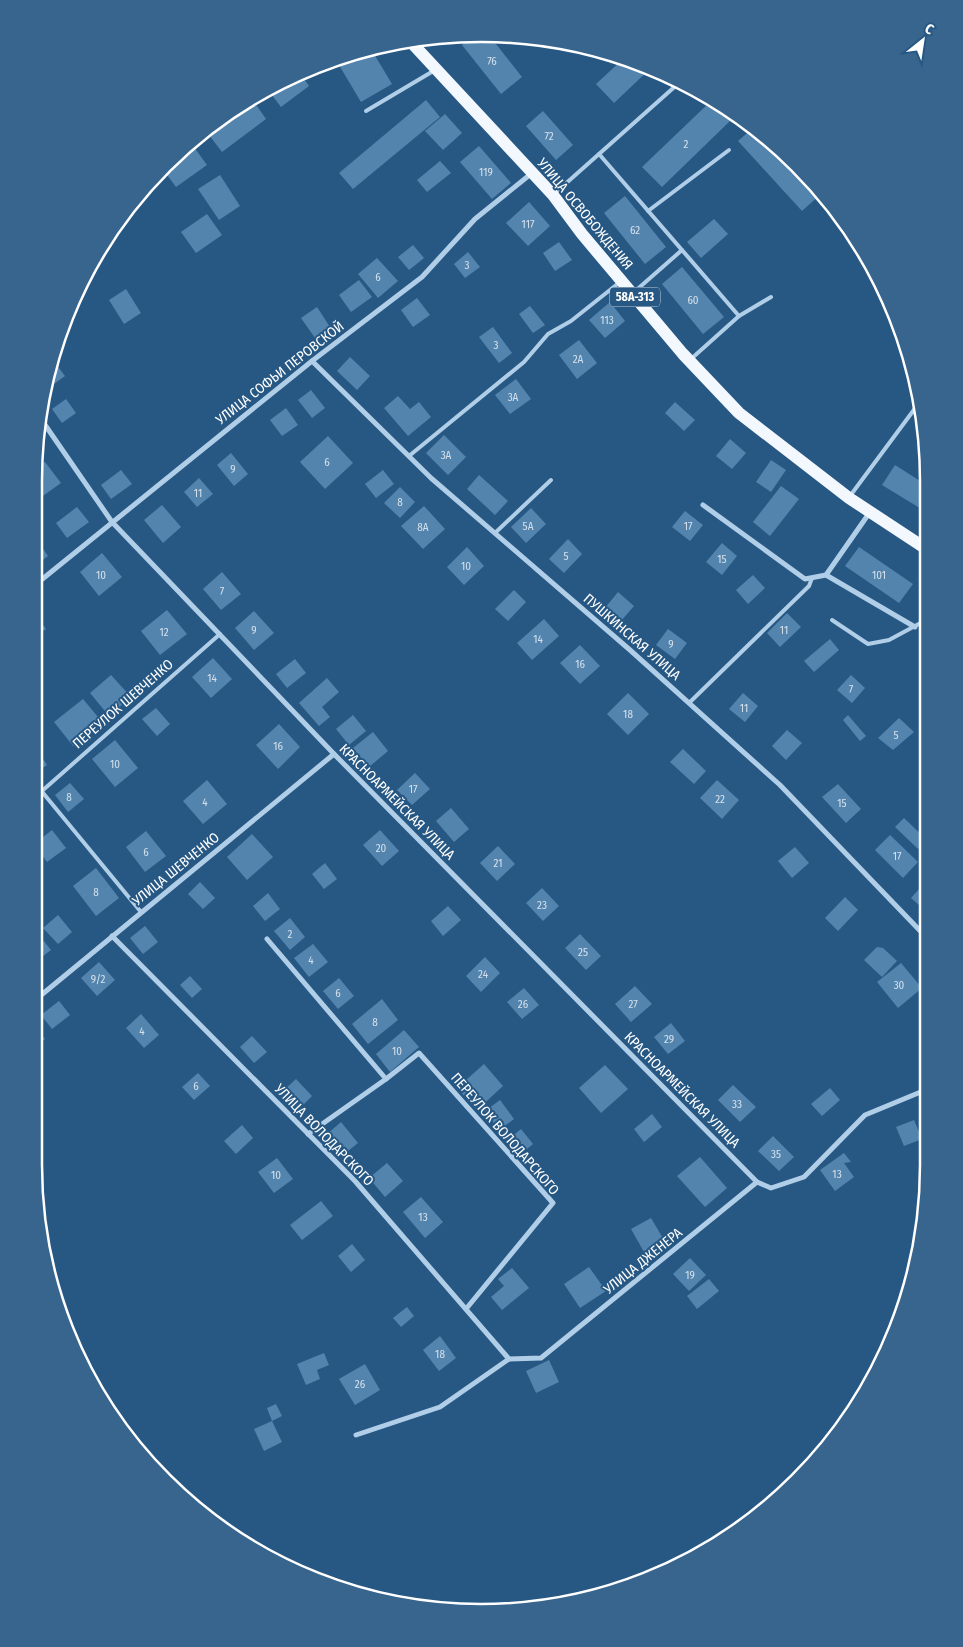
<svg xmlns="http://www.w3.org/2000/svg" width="963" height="1647" viewBox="0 0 963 1647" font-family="'Fira Sans Condensed',sans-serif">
<rect width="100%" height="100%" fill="#275884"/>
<g fill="#5384ae">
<polygon points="474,34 488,34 522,77 501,94 462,45"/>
<polygon points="371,49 392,84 361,102 336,60"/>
<polygon points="623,59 652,67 614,103 596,84"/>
<polygon points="300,73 309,86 281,107 268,90"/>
<polygon points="252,99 266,119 222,152 206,131 233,109"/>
<polygon points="426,100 440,117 353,189 339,173"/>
<polygon points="711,101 730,121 662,187 642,167"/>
<polygon points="543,111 573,145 556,160 526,126"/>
<polygon points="445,114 462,133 443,150 425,131"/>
<polygon points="753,128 798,165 821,194 802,211 738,141"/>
<polygon points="191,143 207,165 176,187 162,168"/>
<polygon points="479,146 511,183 492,199 460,162"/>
<polygon points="440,161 451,173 427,192 417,180"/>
<polygon points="220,175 240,206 219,220 198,189"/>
<polygon points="141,194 145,200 128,210 128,209"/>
<polygon points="625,196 666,247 645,264 604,213"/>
<polygon points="529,202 550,226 528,246 506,223"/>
<polygon points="207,214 222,235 196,253 181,232"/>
<polygon points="714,219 728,234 701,258 687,242"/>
<polygon points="559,242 572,260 555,271 543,253"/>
<polygon points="413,245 424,258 409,270 398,257"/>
<polygon points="468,252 480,267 465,278 454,264"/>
<polygon points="377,258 398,281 378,298 358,274"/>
<polygon points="682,267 724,317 703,334 662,284"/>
<polygon points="359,280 372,297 351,312 339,295"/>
<polygon points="126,289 141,313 124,324 109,300"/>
<polygon points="417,298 430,315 413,327 401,310"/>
<polygon points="610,302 625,321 605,338 589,320"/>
<polygon points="530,306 545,325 533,333 519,314"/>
<polygon points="317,307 330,327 315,338 301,318"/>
<polygon points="493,327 512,353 499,363 479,337"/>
<polygon points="579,340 597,363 577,379 559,355"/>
<polygon points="350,357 370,376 357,390 337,371"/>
<polygon points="53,360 65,376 47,389"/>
<polygon points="516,379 531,399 510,414 495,395"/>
<polygon points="311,390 325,408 312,418 298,400"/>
<polygon points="398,396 410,409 419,402 431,417 408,436 384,408"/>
<polygon points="66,399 76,413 62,423 52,409"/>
<polygon points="675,402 695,420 684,431 665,413"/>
<polygon points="286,408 298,425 282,436 270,420"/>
<polygon points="444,435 466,457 448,475 426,453"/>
<polygon points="328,436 353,463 325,489 300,462"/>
<polygon points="730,439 746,453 732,469 716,456"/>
<polygon points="231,453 248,474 234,486 217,465"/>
<polygon points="771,460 786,470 771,492 756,482"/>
<polygon points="35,462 38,467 45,462 61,483 40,498 35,490"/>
<polygon points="895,465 928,486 928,502 923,510 882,485"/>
<polygon points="121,470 132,484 111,499 101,485"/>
<polygon points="383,470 394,484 376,498 365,484"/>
<polygon points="479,475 508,501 495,515 467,489"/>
<polygon points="199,478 213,494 197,507 184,492"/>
<polygon points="781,486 799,499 770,536 753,522"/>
<polygon points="400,487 415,502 400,518 384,503"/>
<polygon points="162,505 181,527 163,543 144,520"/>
<polygon points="424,506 445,529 423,549 401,526"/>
<polygon points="77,507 89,522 67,538 56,523"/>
<polygon points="531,508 546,524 526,543 511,527"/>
<polygon points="685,511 703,525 690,541 672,527"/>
<polygon points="568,539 582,554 564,573 549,559"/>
<polygon points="37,540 48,556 35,566 35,542"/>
<polygon points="722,543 737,556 722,575 706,562"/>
<polygon points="467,547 484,566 464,585 447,567"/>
<polygon points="859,547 913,584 899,603 845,566"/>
<polygon points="102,553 122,577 99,596 80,572"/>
<polygon points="222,572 241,594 221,610 203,589"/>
<polygon points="753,575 765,588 748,604 736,590"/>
<polygon points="514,590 526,602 508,621 495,609"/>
<polygon points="618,592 634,606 621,621 605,608"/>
<polygon points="167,610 187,634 160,655 141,631"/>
<polygon points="254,611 274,633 254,650 235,628"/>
<polygon points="787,613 801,627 780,647 767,633"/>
<polygon points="35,614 46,629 34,637 34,624"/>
<polygon points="544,619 559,636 532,660 517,643"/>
<polygon points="668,629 687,643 675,659 656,645"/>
<polygon points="830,639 839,650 814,672 804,661"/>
<polygon points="580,645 600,666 580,684 560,663"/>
<polygon points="213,658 232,679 211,698 192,677"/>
<polygon points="295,659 306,673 287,688 276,674"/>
<polygon points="111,675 131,697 109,716 90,693"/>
<polygon points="851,675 865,688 852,703 837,690"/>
<polygon points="327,678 339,692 322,707 330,717 319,726 299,703"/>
<polygon points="628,693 649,714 628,735 607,714"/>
<polygon points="743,693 758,706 745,722 729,709"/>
<polygon points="83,699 103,723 73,746 54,722"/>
<polygon points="156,708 170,724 157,736 142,719"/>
<polygon points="353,715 366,731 349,745 336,729"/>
<polygon points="848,715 866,736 860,741 843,720"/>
<polygon points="899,718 914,732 893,750 878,738"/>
<polygon points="279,724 300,747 278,769 256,745"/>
<polygon points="787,730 802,743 786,760 772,746"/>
<polygon points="373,732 388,751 369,767 353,748"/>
<polygon points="115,740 138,768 115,787 92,759"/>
<polygon points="36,748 47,765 34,774 34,749"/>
<polygon points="683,749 706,771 694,784 670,762"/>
<polygon points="415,773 430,789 412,805 397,790"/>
<polygon points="207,780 227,804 203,824 183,801"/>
<polygon points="717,780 739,800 722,819 700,798"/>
<polygon points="70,783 84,799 68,812 55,795"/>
<polygon points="838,784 861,809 846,823 822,797"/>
<polygon points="451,808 469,829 454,842 436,821"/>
<polygon points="904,818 927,840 918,849 895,827"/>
<polygon points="52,830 66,848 47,862 34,844"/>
<polygon points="380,830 399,851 382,866 363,845"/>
<polygon points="146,831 166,856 145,872 126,847"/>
<polygon points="252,834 273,857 247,880 227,857"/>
<polygon points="890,835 918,862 903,878 875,850"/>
<polygon points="498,846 515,864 497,881 480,863"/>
<polygon points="795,847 809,863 792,878 778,861"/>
<polygon points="325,863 337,879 324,889 312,874"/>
<polygon points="96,868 119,898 96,916 73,886"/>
<polygon points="928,879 928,913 911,898"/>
<polygon points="200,882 215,898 203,909 188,894"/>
<polygon points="542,888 559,906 543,921 526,903"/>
<polygon points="268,893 280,909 265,921 253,906"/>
<polygon points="845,897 858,910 838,931 825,918"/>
<polygon points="448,906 461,920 443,936 431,921"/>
<polygon points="58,915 72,932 58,944 43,928"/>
<polygon points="290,918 305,937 290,950 274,931"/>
<polygon points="145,926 158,942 143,954 130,938"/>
<polygon points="34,929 51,950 34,963"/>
<polygon points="580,934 601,956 586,970 565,948"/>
<polygon points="313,944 328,962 309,977 294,958"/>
<polygon points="877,947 883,948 897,961 882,977 864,960"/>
<polygon points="485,957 500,973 481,992 466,976"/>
<polygon points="99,962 115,980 97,996 81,978"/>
<polygon points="901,963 922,988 898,1008 877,982"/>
<polygon points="190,976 202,989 192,998 180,985"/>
<polygon points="339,978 354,996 338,1009 323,991"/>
<polygon points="635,986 652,1004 631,1022 615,1004"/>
<polygon points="524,988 539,1005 522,1019 507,1002"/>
<polygon points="382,999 398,1020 368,1044 352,1024"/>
<polygon points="59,1001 70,1015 52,1029 41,1015"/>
<polygon points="141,1014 159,1035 144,1048 126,1028"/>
<polygon points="671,1023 685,1041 668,1054 654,1037"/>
<polygon points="34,1024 45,1039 34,1048"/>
<polygon points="404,1030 419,1047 390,1072 376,1054"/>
<polygon points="252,1036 267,1052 254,1063 240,1047"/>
<polygon points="484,1064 503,1086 477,1110 457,1088"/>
<polygon points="605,1065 628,1089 601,1113 579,1088"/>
<polygon points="198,1073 210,1086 194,1100 182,1087"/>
<polygon points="296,1079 312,1096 299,1109 283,1091"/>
<polygon points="733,1085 756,1107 740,1122 718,1100"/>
<polygon points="830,1088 840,1100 822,1116 811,1104"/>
<polygon points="500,1100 514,1119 499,1130 485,1111"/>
<polygon points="652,1114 662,1127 644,1142 634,1129"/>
<polygon points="914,1120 922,1139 904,1146 896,1127"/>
<polygon points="341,1122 358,1143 343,1155 326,1135"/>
<polygon points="242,1125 253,1138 236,1154 224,1141"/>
<polygon points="521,1129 533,1144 521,1154 509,1139"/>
<polygon points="773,1136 794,1157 779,1171 758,1151"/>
<polygon points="844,1153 851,1162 844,1163 854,1177 835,1191 820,1170"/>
<polygon points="700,1157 727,1188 705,1207 677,1176"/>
<polygon points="277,1158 293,1179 274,1193 258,1172"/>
<polygon points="387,1163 403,1181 385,1197 369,1178"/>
<polygon points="421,1197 443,1222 425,1238 403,1212"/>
<polygon points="321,1201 333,1216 302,1240 290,1225"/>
<polygon points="651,1218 664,1240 644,1252 631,1229"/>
<polygon points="352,1244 365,1260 351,1272 338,1256"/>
<polygon points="690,1258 706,1275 689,1291 673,1274"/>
<polygon points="589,1267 606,1291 580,1308 564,1284"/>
<polygon points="512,1268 529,1288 502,1310 491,1297 504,1286 498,1279"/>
<polygon points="709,1279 719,1291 697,1309 687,1296"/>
<polygon points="407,1307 414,1316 401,1327 393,1318"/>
<polygon points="440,1336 456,1358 439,1371 423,1350"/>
<polygon points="324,1353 329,1365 317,1370 320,1379 306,1385 297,1364"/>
<polygon points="549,1360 559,1382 536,1393 526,1371"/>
<polygon points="365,1364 380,1390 355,1405 339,1379"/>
<polygon points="276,1404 282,1416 272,1421 267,1408"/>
<polygon points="272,1421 282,1442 264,1451 254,1429"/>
</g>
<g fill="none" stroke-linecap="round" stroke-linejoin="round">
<g stroke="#b0cee7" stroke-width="4">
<polyline points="366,111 435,70"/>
<polyline points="599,154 739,316"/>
<polyline points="554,194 680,82"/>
<polyline points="648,211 729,150"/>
<polyline points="633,293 682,250"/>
<polyline points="691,359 739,316 771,297"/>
<polyline points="409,456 524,362 548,334 571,321 620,282"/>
<polyline points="850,496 919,403"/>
<polyline points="495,533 551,480"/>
<polyline points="832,620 868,644 889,640 928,619"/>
<polyline points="689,703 809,586 812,578"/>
<polyline points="34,782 141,912"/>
<polyline points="42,791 220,634"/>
</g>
<g stroke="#b0cee7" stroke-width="5">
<polyline points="312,361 431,478 630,650 780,785 928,939"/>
<polyline points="41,419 112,522 334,754 757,1182"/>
<polyline points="703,505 805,579 826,575 870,512"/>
<polyline points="826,575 915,627"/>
<polyline points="35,585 312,361 422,277 475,219 532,173"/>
<polyline points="112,936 355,1181 509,1359"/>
<polyline points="267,939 386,1079 419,1053 553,1203 466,1309"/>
<polyline points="34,1001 334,754"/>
<polyline points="308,1134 386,1079"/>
<polyline points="356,1435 440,1407 509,1359 541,1358 757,1182 771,1188 804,1177 865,1115 928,1089"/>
</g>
<polyline stroke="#f2f8fe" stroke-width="12" points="410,41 553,195 582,234 683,354 739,413 849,498 928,550"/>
</g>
<g text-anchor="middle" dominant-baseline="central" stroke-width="4" stroke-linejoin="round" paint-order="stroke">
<g font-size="11" fill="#d4e0eb">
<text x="492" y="61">76</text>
<text x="549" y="136">72</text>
<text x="686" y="144">2</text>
<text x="486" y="172">119</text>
<text x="528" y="224">117</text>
<text x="635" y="230">62</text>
<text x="467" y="265">3</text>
<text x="378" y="277">6</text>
<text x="693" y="300">60</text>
<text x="607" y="320">113</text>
<text x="496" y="345">3</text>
<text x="578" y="359">2А</text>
<text x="513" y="397">3А</text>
<text x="446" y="455">3А</text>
<text x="327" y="462">6</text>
<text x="233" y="469">9</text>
<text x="198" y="493">11</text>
<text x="400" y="502">8</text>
<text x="528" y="526">5А</text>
<text x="688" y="526">17</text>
<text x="423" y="527">8А</text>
<text x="566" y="556">5</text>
<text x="722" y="559">15</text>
<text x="466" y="566">10</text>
<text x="101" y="575">10</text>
<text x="879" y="575">101</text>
<text x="222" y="591">7</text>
<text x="254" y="630">9</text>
<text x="784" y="630">11</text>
<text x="164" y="632">12</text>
<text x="538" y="639">14</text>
<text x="671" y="644">9</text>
<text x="580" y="664">16</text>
<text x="212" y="678">14</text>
<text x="851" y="689">7</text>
<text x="744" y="708">11</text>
<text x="628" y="714">18</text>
<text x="896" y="735">5</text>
<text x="278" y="746">16</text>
<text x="115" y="764">10</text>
<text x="413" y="789">17</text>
<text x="69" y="797">8</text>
<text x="720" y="799">22</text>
<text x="205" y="802">4</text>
<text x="842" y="803">15</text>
<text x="381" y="848">20</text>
<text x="146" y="852">6</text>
<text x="897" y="856">17</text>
<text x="498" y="863">21</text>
<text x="96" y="892">8</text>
<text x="542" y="905">23</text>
<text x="290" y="934">2</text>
<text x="583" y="952">25</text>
<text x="311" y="960">4</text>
<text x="483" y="974">24</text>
<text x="98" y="979">9/2</text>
<text x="899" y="985">30</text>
<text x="338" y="993">6</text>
<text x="523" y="1004">26</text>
<text x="633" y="1004">27</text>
<text x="375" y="1022">8</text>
<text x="142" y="1031">4</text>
<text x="669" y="1039">29</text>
<text x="397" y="1051">10</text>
<text x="196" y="1086">6</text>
<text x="737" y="1104">33</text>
<text x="776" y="1154">35</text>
<text x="837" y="1174">13</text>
<text x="276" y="1175">10</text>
<text x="423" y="1217">13</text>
<text x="690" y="1275">19</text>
<text x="440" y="1354">18</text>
<text x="360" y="1384">26</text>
</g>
<rect fill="#275884" stroke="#becdda" stroke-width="1" x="610" y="287.5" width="50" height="19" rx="4"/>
<g font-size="12" font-weight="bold" fill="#fff">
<text x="635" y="297">58А-313</text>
</g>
<g font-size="14" fill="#fff" stroke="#275884">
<text transform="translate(585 214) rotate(50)">УЛИЦА ОСВОБОЖДЕНИЯ</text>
<text transform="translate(280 373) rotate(-38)">УЛИЦА СОФЬИ ПЕРОВСКОЙ</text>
<text transform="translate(632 637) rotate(41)">ПУШКИНСКАЯ УЛИЦА</text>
<text transform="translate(123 704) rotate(-41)">ПЕРЕУЛОК ШЕВЧЕНКО</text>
<text transform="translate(397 802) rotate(45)">КРАСНОАРМЕЙСКАЯ УЛИЦА</text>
<text transform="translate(176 869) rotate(-39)">УЛИЦА ШЕВЧЕНКО</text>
<text transform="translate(682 1090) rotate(45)">КРАСНОАРМЕЙСКАЯ УЛИЦА</text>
<text transform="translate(505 1134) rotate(49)">ПЕРЕУЛОК ВОЛОДАРСКОГО</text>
<text transform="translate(324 1135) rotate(46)">УЛИЦА ВОЛОДАРСКОГО</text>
<text transform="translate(643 1261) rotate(-39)">УЛИЦА ДЖЕНЕРА</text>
</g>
</g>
<path d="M0 0H963V1647H0ZM481 42H481A439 439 0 0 1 920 481V1165A439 439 0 0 1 481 1604H481A439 439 0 0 1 42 1165V481A439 439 0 0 1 481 42Z" fill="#38658e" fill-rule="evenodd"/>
<path fill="none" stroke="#fff" stroke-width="2.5" d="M481 42H481A439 439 0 0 1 920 481V1165A439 439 0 0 1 481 1604H481A439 439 0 0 1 42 1165V481A439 439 0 0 1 481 42Z"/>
<g transform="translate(923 40) rotate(30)" stroke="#275884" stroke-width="4" paint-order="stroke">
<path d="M0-4L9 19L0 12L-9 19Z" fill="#ffffff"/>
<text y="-8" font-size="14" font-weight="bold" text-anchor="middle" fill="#ffffff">С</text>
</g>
</svg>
